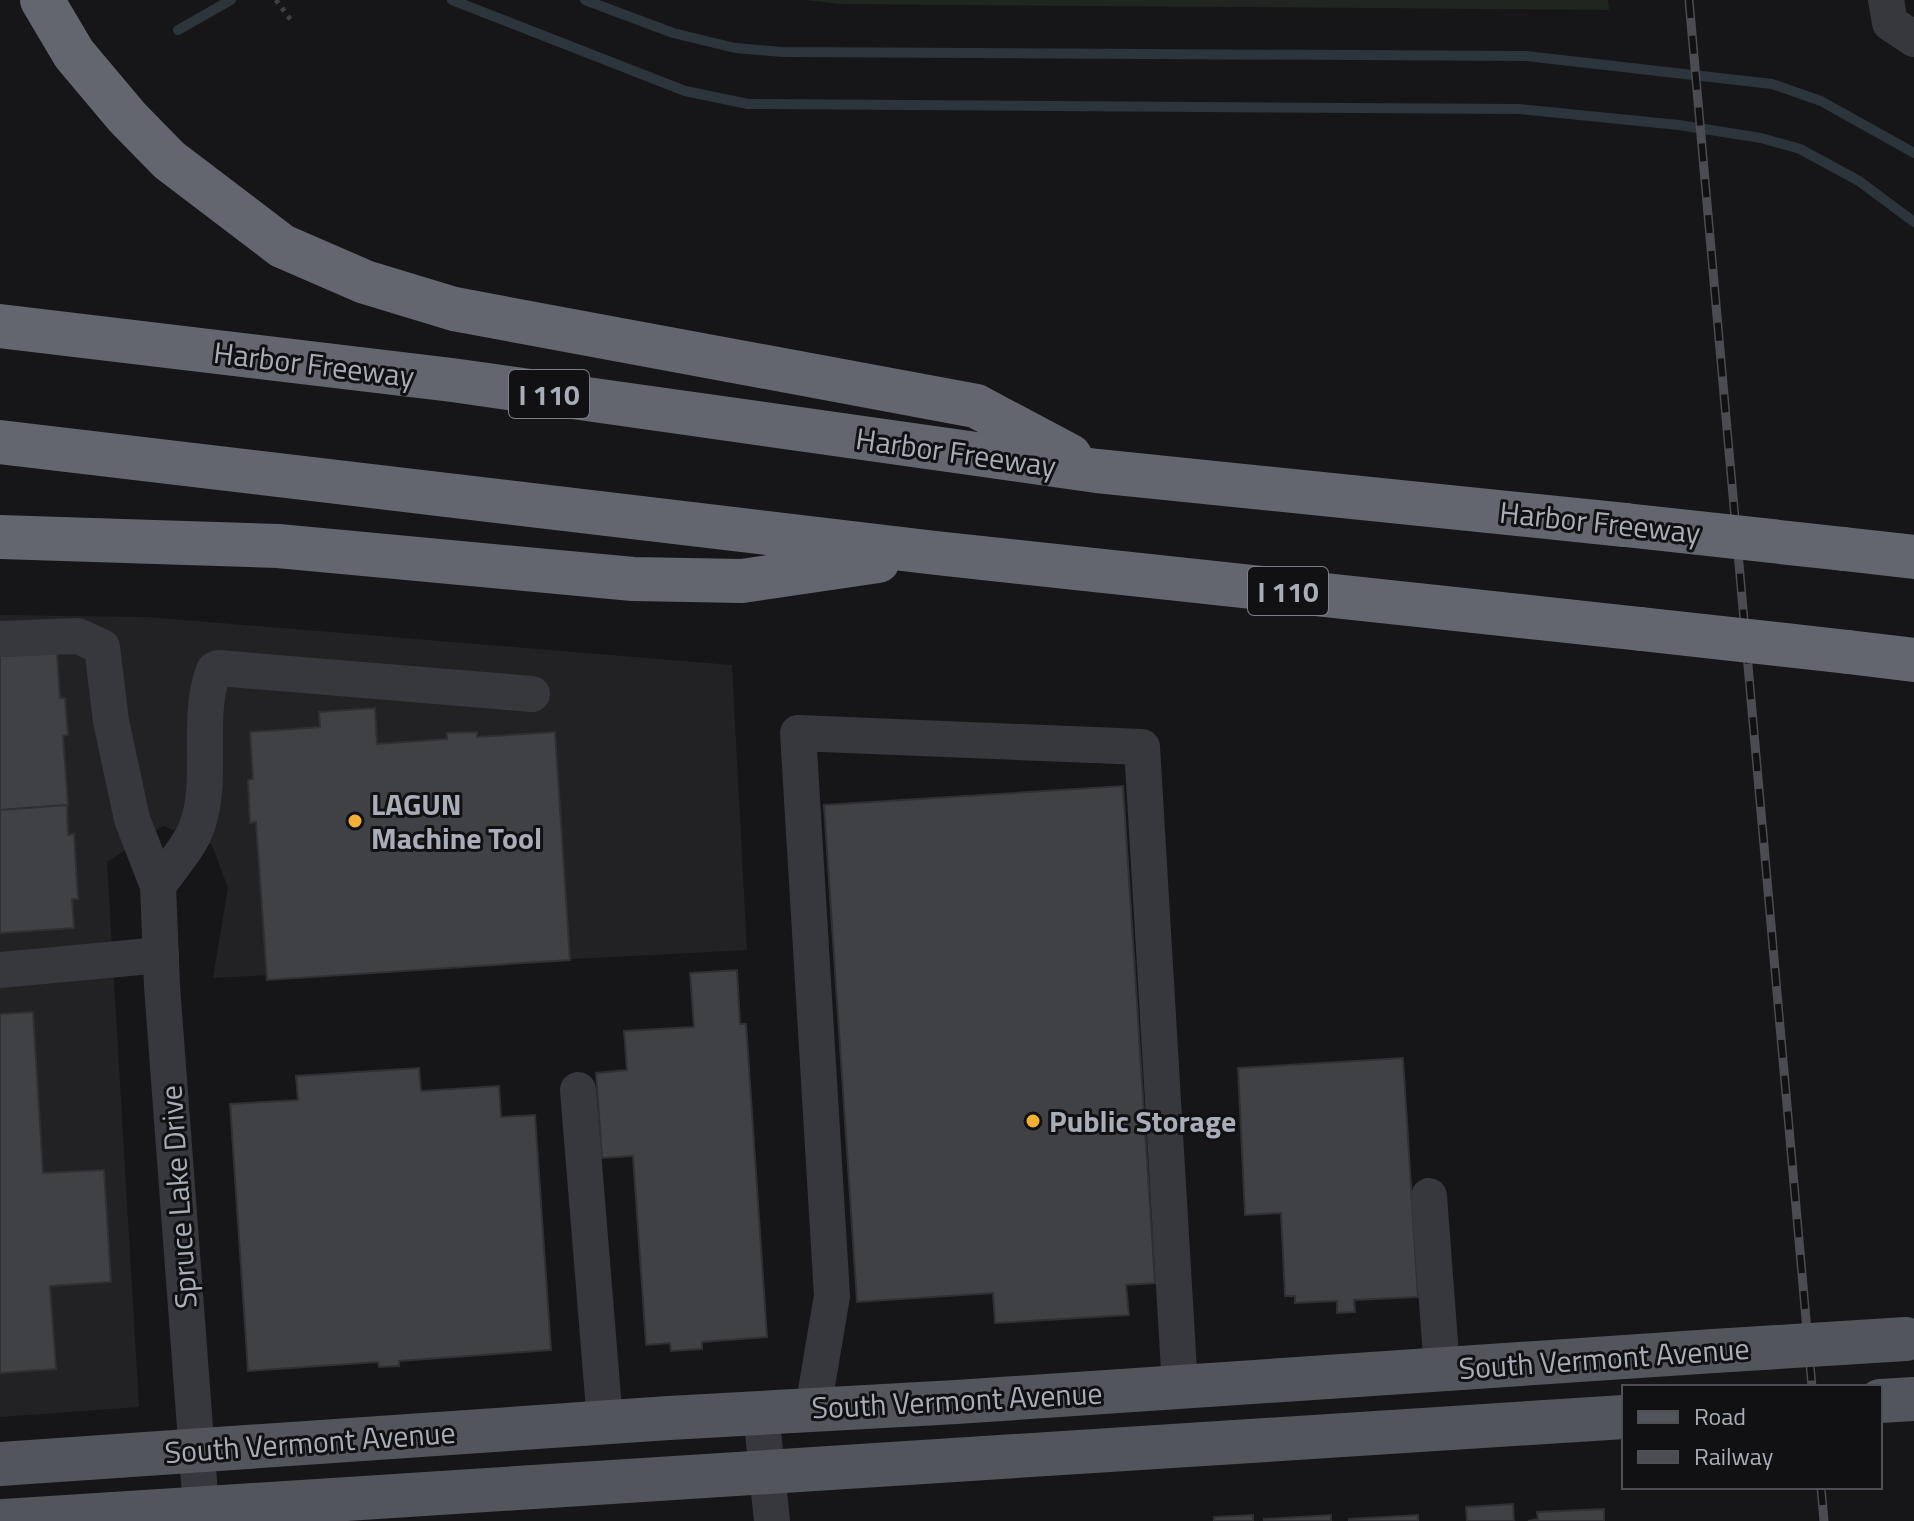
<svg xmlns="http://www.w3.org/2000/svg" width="1914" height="1521" viewBox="0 0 1914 1521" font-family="'Titillium Web',sans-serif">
<rect width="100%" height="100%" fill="#161618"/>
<polygon fill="#222225" points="0,615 148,617 732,665 747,950 213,978 228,888 212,845 163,826 107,862 139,1407 0,1417"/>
<polygon fill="#1e261f" points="806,0 1608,0 1609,10 839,4"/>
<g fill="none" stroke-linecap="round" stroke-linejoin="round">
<g stroke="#2c353c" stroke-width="10">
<polyline points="452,0 685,91 748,104 1519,109 1679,125 1761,138 1800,149 1859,181 1914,222"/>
<polyline points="585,0 673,33 735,48 782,52 1526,56 1772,84 1821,101 1914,153"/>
<polyline points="178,30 231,0"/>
</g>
</g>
<g fill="#404145" stroke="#303034" stroke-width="2">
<polygon points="57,653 60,698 65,698 68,735 63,736 68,805 0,810 0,656"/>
<polygon points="375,708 377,744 447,739 447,733 477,732 477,737 555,732 570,960 267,980 256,822 250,823 248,780 253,779 250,732 320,727 319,712"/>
<polygon points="1123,786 1155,1283 1126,1285 1129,1315 995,1323 993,1293 857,1302 824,805"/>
<polygon points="67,805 68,835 74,834 78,899 72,899 74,928 0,933 0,810"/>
<polygon points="737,970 740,1024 746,1024 767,1337 702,1342 702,1349 671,1351 670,1343 646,1345 633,1156 602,1158 596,1073 627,1070 624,1031 694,1027 690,973"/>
<polygon points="33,1012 43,1173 104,1170 111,1282 50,1286 56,1369 0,1373 0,1014"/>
<polygon points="1403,1058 1418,1297 1354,1300 1355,1312 1337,1313 1337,1301 1295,1303 1295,1296 1285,1296 1281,1213 1245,1215 1238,1068"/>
<polygon points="419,1068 421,1091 499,1086 501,1117 535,1115 551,1350 399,1361 399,1366 379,1367 378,1362 248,1371 230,1104 298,1100 296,1076"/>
<polygon points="1513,1504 1514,1521 1467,1521 1466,1507"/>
<polygon points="1604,1509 1604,1521 1528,1521 1538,1519 1537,1512"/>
<polygon points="1253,1515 1253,1521 1214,1521 1214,1517"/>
<polygon points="1331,1515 1331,1521 1264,1521 1264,1519"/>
<polygon points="1418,1515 1418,1521 1349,1521 1349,1519"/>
</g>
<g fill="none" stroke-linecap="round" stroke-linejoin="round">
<polyline stroke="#3d3f44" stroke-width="5" stroke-dasharray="4 6" stroke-linecap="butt" points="276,0 293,23"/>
<g stroke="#37383d" stroke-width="36">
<polyline points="1886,0 1890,23 1914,39"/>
<polyline points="0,639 78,636 102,647 111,721 132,819 158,886 162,986 201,1508"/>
<path d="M158,886c12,-18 30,-37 38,-57 19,-48 -1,-111 18,-159l4,-2 314,26"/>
<polyline points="0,970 161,955"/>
<polyline points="578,1090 605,1422"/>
<polyline points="1429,1196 1442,1369"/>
<polyline points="813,1409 832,1296 798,733 1142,747 1180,1387"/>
<polyline points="761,1412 772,1521"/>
</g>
<g stroke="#53555c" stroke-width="44">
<polyline points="1880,1401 1914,1399"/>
<polyline points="0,1464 669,1418 956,1402 1714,1351"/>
<polyline points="4,1521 1624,1417"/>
</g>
<g stroke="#63666e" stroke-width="44">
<polyline points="42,0 74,54 127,117 169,160 282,246 365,282 454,309 976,406 1070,456"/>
<polyline points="0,326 452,380 1097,471 1625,525"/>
<polyline points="0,442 936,553 1641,629"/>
<polyline points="0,537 278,546 633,579 742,581 878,561"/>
<polyline points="1844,549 1914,557"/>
<polyline points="1848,652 1914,660"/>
</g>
<defs>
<g id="rail">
<polyline points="1689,0 1812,1387"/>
<polyline points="1821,1487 1824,1521"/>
</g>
</defs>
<use href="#rail" stroke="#4a4c52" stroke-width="9"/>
<use href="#rail" stroke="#111113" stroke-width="6" stroke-dasharray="18" stroke-linecap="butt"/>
<polyline stroke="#53555c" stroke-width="44" points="1714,1351 1906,1339"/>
<g stroke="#63666e" stroke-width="44">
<polyline points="1625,525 1844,549"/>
<polyline points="1641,629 1848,652"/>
</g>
</g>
<g fill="#f2b134" stroke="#111113" stroke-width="3">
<circle cx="355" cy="821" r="8"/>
<circle cx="1033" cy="1121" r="8"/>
</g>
<g text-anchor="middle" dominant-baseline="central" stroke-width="6" stroke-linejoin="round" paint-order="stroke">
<g fill="#111113" stroke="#7b7e86" stroke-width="2">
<rect x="509" y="370" width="80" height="48" rx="6"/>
<rect x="1248" y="567" width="80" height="48" rx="6"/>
</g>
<g font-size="28" font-weight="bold" fill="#a8adb8">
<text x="549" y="394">I 110</text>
<text x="1288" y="591">I 110</text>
</g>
<g font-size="30" fill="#a8adb8" stroke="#111113">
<text transform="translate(314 364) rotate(7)">Harbor Freeway</text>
<text transform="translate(956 452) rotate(8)">Harbor Freeway</text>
<text transform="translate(1600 522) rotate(6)">Harbor Freeway</text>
<text transform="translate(178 1197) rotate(-94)">Spruce Lake Drive</text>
<text transform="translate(1604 1358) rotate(-4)">South Vermont Avenue</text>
<text transform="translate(957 1400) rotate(-3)">South Vermont Avenue</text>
<text transform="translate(310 1442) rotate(-4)">South Vermont Avenue</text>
</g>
<g font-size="30" font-weight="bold" fill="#a8adb8" stroke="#111113" text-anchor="start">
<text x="371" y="804">LAGUN<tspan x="371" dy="34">Machine Tool</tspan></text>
<text x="1049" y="1121">Public Storage</text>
</g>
</g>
<rect x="1622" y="1385" width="260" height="104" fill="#111113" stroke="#4d4f55" stroke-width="2"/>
<rect x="1638" y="1411" width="40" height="12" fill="#53555c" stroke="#4d4f55" stroke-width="2"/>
<text x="1694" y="1425" font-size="24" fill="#a8adb8">Road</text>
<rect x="1638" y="1451" width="40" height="12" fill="#4a4c52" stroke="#4d4f55" stroke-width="2"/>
<text x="1694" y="1465" font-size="24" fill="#a8adb8">Railway</text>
</svg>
